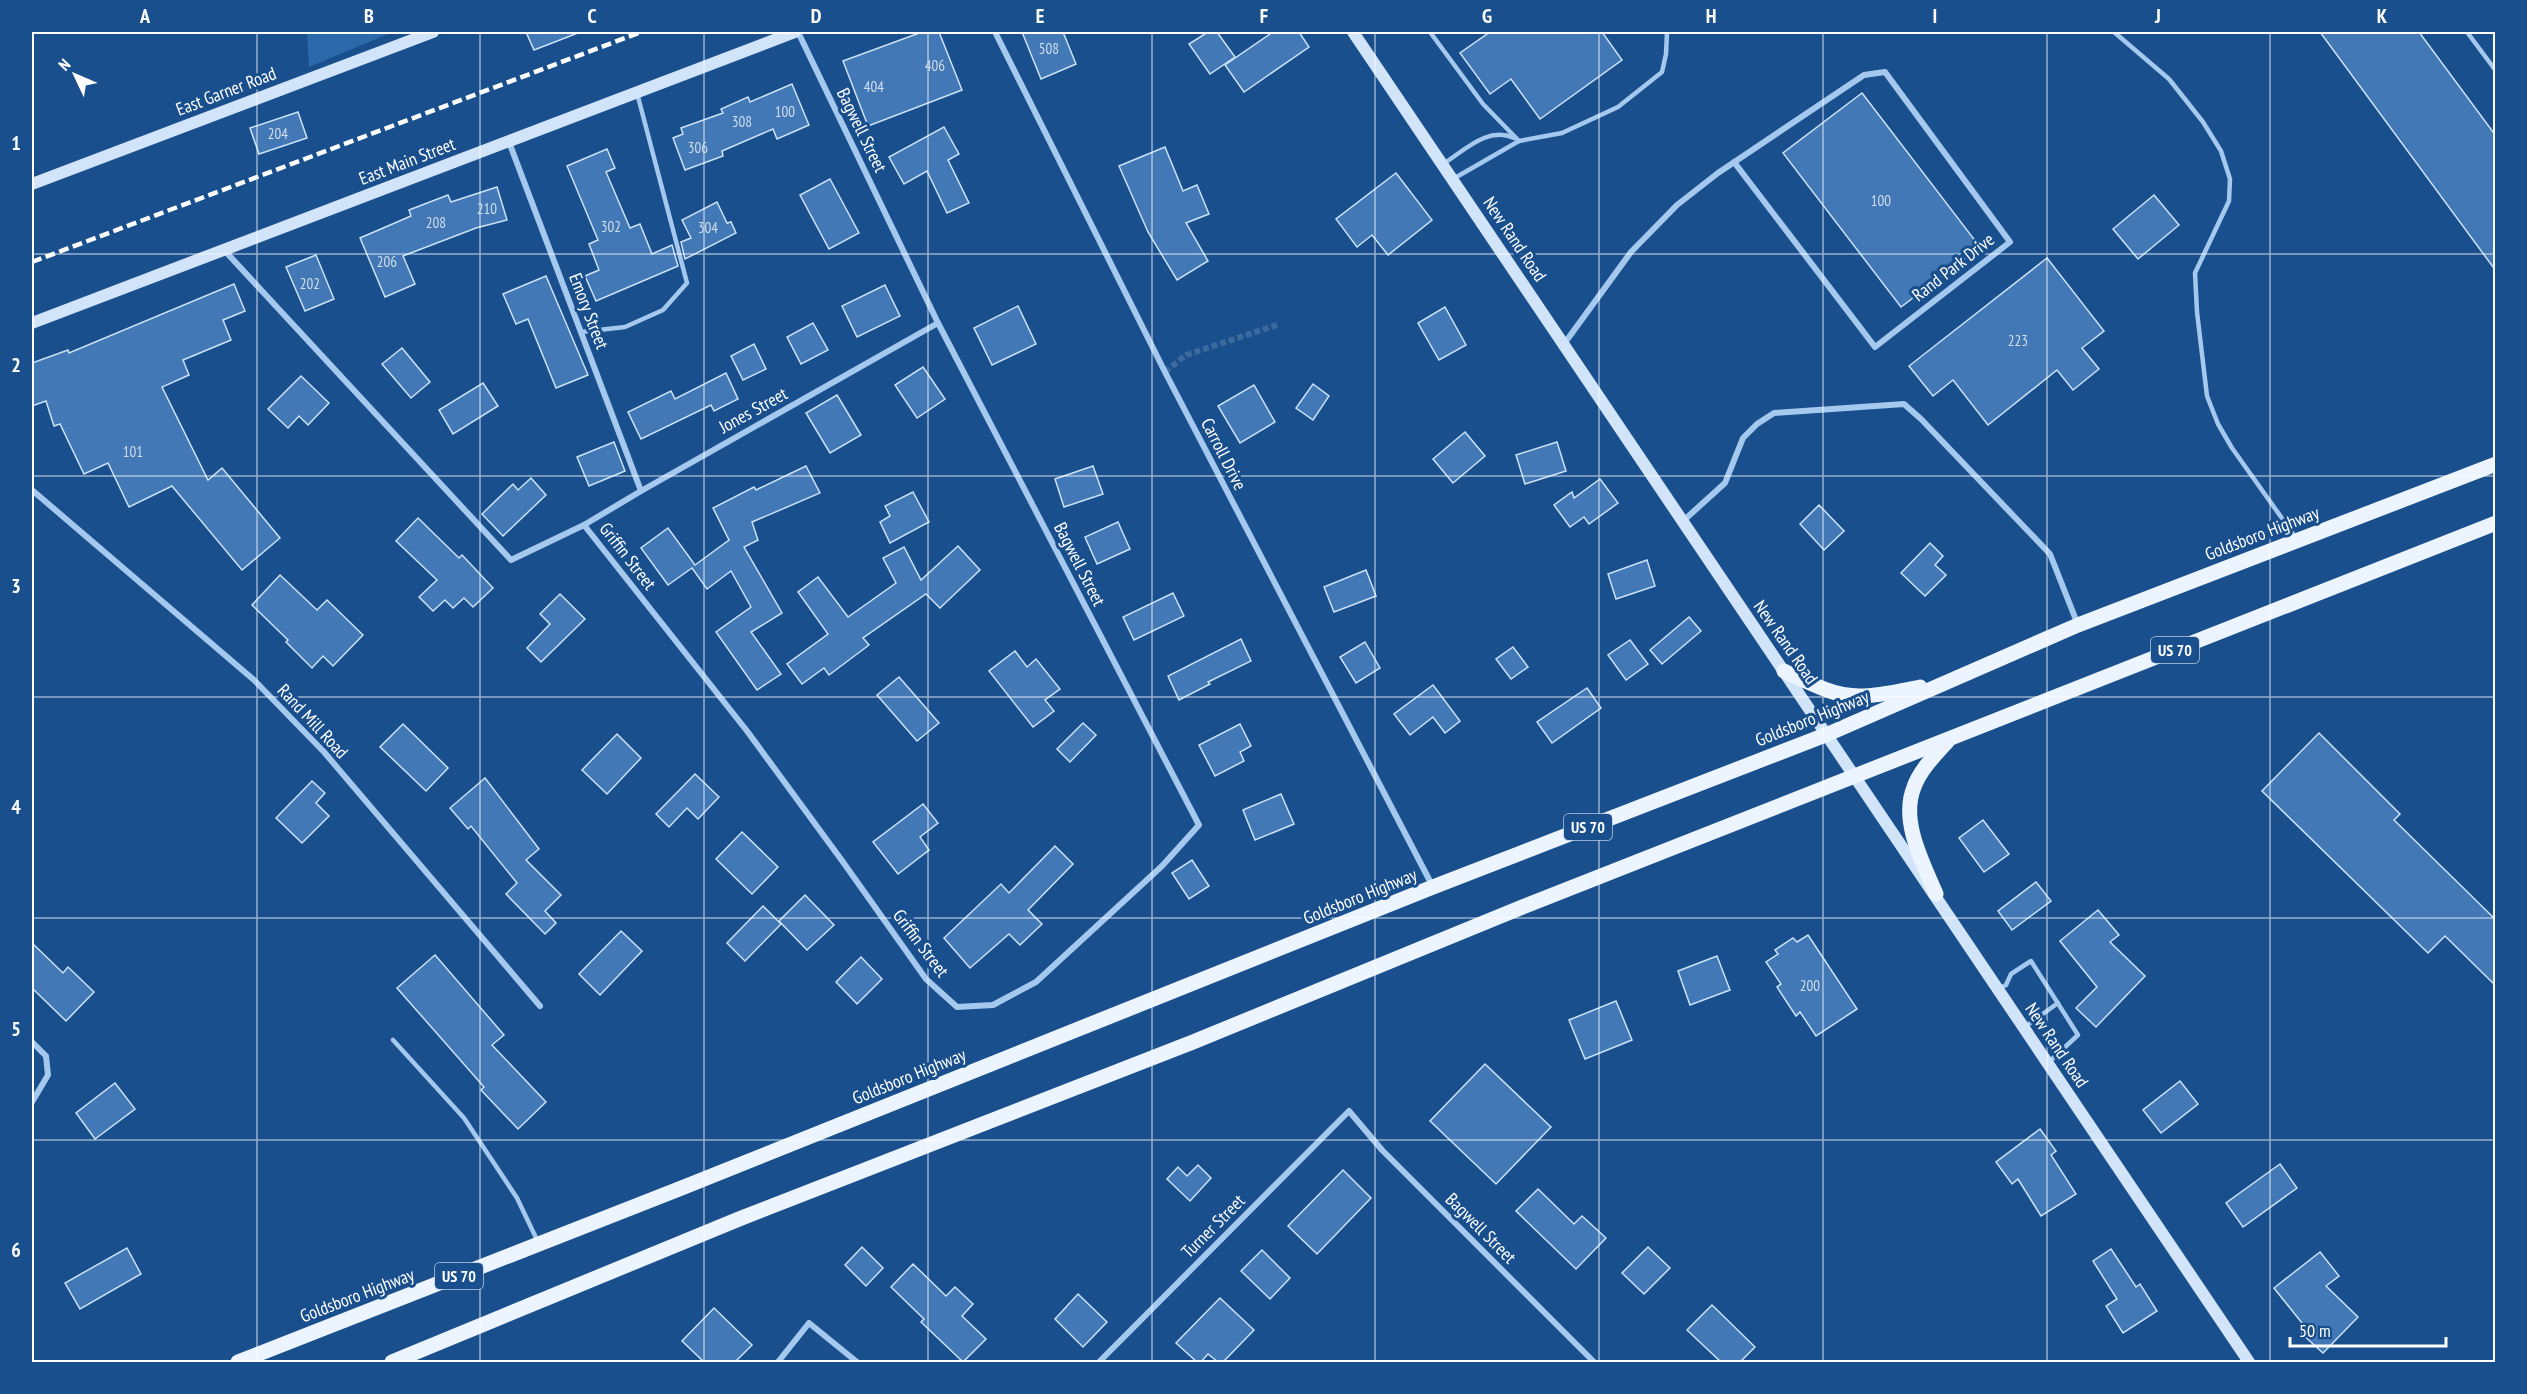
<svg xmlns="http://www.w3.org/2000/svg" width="2527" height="1394" viewBox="0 0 2527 1394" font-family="'PT Sans Narrow',sans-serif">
<rect width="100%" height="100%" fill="#194f8d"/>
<polygon fill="#2c69ab" points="307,32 393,32 309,67"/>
<g fill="#4278b5" stroke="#cbe2fa" stroke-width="1.5">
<polygon points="526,32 578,32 578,33 534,50"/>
<polygon points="922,32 939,32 962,90 868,126 843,61"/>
<polygon points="1022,32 1063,32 1076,64 1041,79"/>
<polygon points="1208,32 1217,32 1235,57 1210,74 1189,44"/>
<polygon points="1273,32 1299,32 1309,47 1244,92 1225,65"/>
<polygon points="1490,32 1602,32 1622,60 1540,119 1511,79 1490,94 1460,53"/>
<polygon points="2320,32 2419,32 2496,136 2496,271"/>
<polygon points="792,84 809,125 777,139 773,129 722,151 723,156 685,170 673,138 683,134 681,128 723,113 721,109 748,97 750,102"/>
<polygon points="1862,93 1980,247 1901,307 1783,153"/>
<polygon points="298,112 307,138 259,154 250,128"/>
<polygon points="944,127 959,154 948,160 969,203 947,213 927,171 904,184 889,157"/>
<polygon points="1165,147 1183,191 1197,185 1209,214 1186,223 1208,261 1177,280 1148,232 1119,166"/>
<polygon points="607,149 615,168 606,172 630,228 640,224 652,254 672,245 678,266 596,301 585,276 599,270 589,244 598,240 567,166"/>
<polygon points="1396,173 1432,220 1388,255 1372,235 1357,247 1336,219"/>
<polygon points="830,179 859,233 829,249 800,195"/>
<polygon points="497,187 507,220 476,228 403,256 415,284 385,297 360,238 411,216 409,210 448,195 451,202"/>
<polygon points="2154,195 2179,225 2138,259 2113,229"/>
<polygon points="717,202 727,223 731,222 736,233 685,259 681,242 691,238 682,220"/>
<polygon points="316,255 334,299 305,311 286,267"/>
<polygon points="2047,258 2104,331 2082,348 2099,369 2073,390 2057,370 1988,425 1953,380 1933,396 1909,366"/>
<polygon points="546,276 588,375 556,388 528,319 516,324 503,294"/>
<polygon points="234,284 245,311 223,320 231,340 183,360 189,375 162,387 208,480 222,468 280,538 242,570 172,486 129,507 108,463 84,474 60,424 54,426 46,401 32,406 32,363 68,350 69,353"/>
<polygon points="885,285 900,316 857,337 842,306"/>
<polygon points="1018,306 1036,344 992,365 974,328"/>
<polygon points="1445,307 1466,345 1439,360 1418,323"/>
<polygon points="813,323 828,350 801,364 787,337"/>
<polygon points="754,344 766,369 743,380 731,356"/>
<polygon points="402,348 430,382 411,398 382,364"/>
<polygon points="923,367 945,399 917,418 895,385"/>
<polygon points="726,373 738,399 714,411 711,405 641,439 628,412 671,391 675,399"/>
<polygon points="301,376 329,403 308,425 299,416 288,428 268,409"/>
<polygon points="483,383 498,406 453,434 439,410"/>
<polygon points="1313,384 1329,396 1313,420 1296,408"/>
<polygon points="1254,385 1275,422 1240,443 1218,406"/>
<polygon points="837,395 861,435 830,453 806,413"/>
<polygon points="1465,432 1485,456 1453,483 1433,459"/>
<polygon points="614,442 625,471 589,486 577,457"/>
<polygon points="1557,442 1566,471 1525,484 1516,455"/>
<polygon points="806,466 820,493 752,522 758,540 744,547 782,613 751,632 781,674 757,690 716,632 751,607 731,571 707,589 692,568 668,585 641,548 668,528 695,565 729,540 713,508 754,487 756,490"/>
<polygon points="1093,466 1103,494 1064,507 1055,479"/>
<polygon points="531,478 546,495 503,536 482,514 513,484 518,490"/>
<polygon points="1600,479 1618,503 1589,524 1584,517 1570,527 1554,505 1572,492 1574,498"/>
<polygon points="913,492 929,522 890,543 880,522 890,516 885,506"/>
<polygon points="1819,505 1844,531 1824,550 1800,524"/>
<polygon points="418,518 459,558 462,555 493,588 473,607 464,598 453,608 445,600 433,611 419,597 437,580 396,541"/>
<polygon points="1118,522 1130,549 1097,564 1085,537"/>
<polygon points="1930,543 1943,556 1935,565 1946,575 1925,596 1901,573"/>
<polygon points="958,546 980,570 940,608 926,594 863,638 869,645 829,675 824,668 802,684 787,664 828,634 798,592 818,577 848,617 896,583 883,558 904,547 921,580"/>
<polygon points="1647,560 1655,586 1616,599 1608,574"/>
<polygon points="1366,570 1376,596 1334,612 1324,587"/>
<polygon points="280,575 317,610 327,600 363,635 333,666 323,656 312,668 286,642 288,640 252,605"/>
<polygon points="1173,593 1184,616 1134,640 1123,617"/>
<polygon points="560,594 585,619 541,662 527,648 550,624 540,614"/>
<polygon points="1689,617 1701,631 1662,664 1650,650"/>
<polygon points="1241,639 1251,661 1208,682 1210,684 1179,700 1168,676"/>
<polygon points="1630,640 1648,664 1626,680 1608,655"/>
<polygon points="1365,642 1380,668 1356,683 1340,657"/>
<polygon points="1513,647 1528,667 1511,679 1496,659"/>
<polygon points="1015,651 1027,667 1036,659 1060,689 1045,700 1054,711 1033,727 989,671"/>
<polygon points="899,677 939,723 917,741 877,695"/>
<polygon points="1433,685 1460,721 1445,733 1433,717 1410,735 1394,714"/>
<polygon points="1587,688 1601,708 1552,743 1537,722"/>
<polygon points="1083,723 1096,735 1070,762 1057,749"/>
<polygon points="403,724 448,768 426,791 380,747"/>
<polygon points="1240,724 1251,746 1240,752 1244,761 1215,776 1199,745"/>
<polygon points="2319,733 2400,814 2394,820 2496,920 2496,986 2445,936 2428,953 2262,791"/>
<polygon points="617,734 641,758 607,794 582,770"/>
<polygon points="695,774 719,797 698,819 687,808 669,827 656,814"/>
<polygon points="485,778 539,849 526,860 561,895 545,911 556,923 545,934 506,894 517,883 471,826 468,829 450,808"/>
<polygon points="312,781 325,793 316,803 329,816 302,843 276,818"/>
<polygon points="1281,794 1294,824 1255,840 1243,810"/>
<polygon points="923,804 938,823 920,837 929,850 898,874 873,842"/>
<polygon points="1983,820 2009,854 1984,872 1959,838"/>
<polygon points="742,832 778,867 752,894 716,859"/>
<polygon points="1055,846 1073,864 1028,910 1042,924 1020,945 1009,934 970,968 944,938 1001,884 1009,893"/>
<polygon points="1192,860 1209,886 1189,899 1172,873"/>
<polygon points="2036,882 2051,901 2012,930 1998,911"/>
<polygon points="805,895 834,925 807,950 779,921"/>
<polygon points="763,906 781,924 745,961 727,943"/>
<polygon points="2098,910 2119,935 2110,942 2145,976 2096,1027 2076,1008 2097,987 2060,941"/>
<polygon points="621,931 642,951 600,995 579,974"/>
<polygon points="1808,935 1857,1009 1816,1036 1800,1012 1796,1016 1777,987 1781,984 1766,962 1778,954 1775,950 1793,938 1797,942"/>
<polygon points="32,943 63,973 68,967 94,992 66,1021 32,988"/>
<polygon points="435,955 504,1035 492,1045 546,1102 518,1129 481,1090 484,1087 397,988"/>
<polygon points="1717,956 1730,990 1690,1005 1678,971"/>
<polygon points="861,957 882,979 857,1004 836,982"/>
<polygon points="1616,1001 1632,1040 1585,1059 1569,1020"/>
<polygon points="1485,1064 1551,1127 1496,1184 1430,1121"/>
<polygon points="2180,1081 2198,1104 2161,1133 2143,1110"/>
<polygon points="115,1083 135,1109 95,1139 76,1113"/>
<polygon points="2040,1129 2056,1151 2051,1155 2076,1194 2041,1216 2018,1179 2012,1184 1996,1162"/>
<polygon points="2280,1164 2297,1188 2243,1227 2226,1203"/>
<polygon points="1198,1165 1211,1178 1190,1201 1167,1179 1178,1167 1187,1176"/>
<polygon points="1343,1170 1371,1198 1317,1254 1288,1226"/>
<polygon points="1538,1189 1574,1224 1582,1216 1606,1238 1576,1269 1516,1211"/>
<polygon points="862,1247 883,1268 866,1286 845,1265"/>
<polygon points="1648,1247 1670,1268 1644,1294 1622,1273"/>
<polygon points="127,1248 141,1274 80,1309 65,1283"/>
<polygon points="2111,1249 2136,1287 2140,1284 2157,1311 2123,1333 2106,1306 2117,1299 2093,1261"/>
<polygon points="1262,1250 1290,1278 1270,1299 1241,1271"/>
<polygon points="2320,1252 2339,1276 2326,1286 2358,1317 2323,1353 2301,1333 2306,1328 2274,1288"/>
<polygon points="913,1264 946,1296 955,1287 973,1304 962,1316 986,1339 963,1362 921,1322 924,1319 891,1287"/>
<polygon points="1078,1294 1107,1322 1083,1347 1055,1319"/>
<polygon points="1220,1298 1254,1330 1223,1362 1218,1362 1208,1354 1201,1362 1197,1362 1176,1343"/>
<polygon points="1712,1305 1755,1347 1740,1362 1721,1362 1687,1330"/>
<polygon points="714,1308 752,1345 735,1362 704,1362 682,1341"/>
</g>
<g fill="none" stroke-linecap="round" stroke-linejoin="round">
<polyline stroke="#3c699e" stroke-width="6" stroke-dasharray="6 3" stroke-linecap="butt" points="1165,372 1186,355 1280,324"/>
<g stroke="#a5c8ee" stroke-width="4.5">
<polyline points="1430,32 1483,104 1519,141"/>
<polyline points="2114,32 2169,79 2203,122 2221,151 2230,179 2229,201 2195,273 2197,312 2207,396 2218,424 2232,448 2296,538"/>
<polyline points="2467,32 2496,71"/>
<path d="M1443,164c22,-14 45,-38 71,-26"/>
<polyline points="1453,179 1519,141 1562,133 1618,107 1662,72 1666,54 1667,32"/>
<polyline points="581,332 625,327 663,310 687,283 637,93"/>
<polyline points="2000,988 2006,985 2011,974 2031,961 2078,1035 2050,1061"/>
<polyline points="2026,1026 2058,1003"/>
<polyline points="393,1040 464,1118 517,1198 538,1242"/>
</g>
<g stroke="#a5c8ee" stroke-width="6">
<polyline points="995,32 1165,372 1433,887"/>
<polyline points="509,142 641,491"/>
<polyline points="225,251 511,560 584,525 641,491 938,323"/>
<polyline points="1564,344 1631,252 1677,205 1718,173 1864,75 1885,72 2010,242 1875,347 1734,162"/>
<polyline points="32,490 254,680 324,752 540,1006"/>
<polyline points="1682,522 1725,483 1743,438 1757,424 1774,413 1904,404 1921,419 2050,554 2078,625"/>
<polyline points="584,525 747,731 843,862 926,979 957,1007 993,1005 1036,982 1162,866 1199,825 938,323 798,32"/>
<polyline points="32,1042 46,1056 48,1075 32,1102"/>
<polyline points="778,1362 809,1323 857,1362"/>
<polyline points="1099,1362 1349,1111 1382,1150 1594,1362"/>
</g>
<g stroke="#d2e4fa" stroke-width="12">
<polyline points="1353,32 2249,1362"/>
<polyline points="32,184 433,32"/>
<polyline points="32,323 795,32"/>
</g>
<g stroke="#ecf4ff" stroke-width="15">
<path d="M1784,671c15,7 29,14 43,19 30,12 62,3 93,-3"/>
<path d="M1936,894c-13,-31 -36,-73 -22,-107 6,-17 21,-32 33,-45"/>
<polyline points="238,1362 679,1189 1433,887 1828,734 2078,625 2496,464"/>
<polyline points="392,1362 739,1219 1193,1042 1520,908 2496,523"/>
</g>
<polyline stroke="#fff" stroke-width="4.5" stroke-dasharray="10 4.5" stroke-linecap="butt" points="32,262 641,32"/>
</g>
<path fill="none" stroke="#fff" stroke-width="1.5" stroke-opacity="0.55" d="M257,32v1330M480,32v1330M704,32v1330M928,32v1330M1152,32v1330M1375,32v1330M1599,32v1330M1823,32v1330M2047,32v1330M2270,32v1330M32,254h2464M32,476h2464M32,697h2464M32,918h2464M32,1140h2464"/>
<g text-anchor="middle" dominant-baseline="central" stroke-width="6" stroke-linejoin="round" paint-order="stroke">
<g font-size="15" fill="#d0ddec">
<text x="1049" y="48">508</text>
<text x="935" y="65">406</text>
<text x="874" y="86">404</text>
<text x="785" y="111">100</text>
<text x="742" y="121">308</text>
<text x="278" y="133">204</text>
<text x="698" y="147">306</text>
<text x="1881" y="200">100</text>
<text x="487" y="208">210</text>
<text x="436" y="222">208</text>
<text x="611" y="226">302</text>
<text x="708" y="227">304</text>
<text x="387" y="261">206</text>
<text x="310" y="283">202</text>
<text x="2018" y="340">223</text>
<text x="133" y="451">101</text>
<text x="1810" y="985">200</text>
</g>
<g fill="#194f8d" stroke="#bacadd" stroke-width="1.5">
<rect x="2151" y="637" width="48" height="26" rx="4.5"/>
<rect x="1564" y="814" width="48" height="26" rx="4.5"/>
<rect x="435" y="1263" width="48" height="26" rx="4.5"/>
</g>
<g font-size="16" font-weight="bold" fill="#fff">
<text x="2175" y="650">US 70</text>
<text x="1588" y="827">US 70</text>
<text x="459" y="1276">US 70</text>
</g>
<g font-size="18" fill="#fff" stroke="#194f8d">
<text transform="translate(226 91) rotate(-21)">East Garner Road</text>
<text transform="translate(862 130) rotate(64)">Bagwell Street</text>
<text transform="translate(407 161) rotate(-21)">East Main Street</text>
<text transform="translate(1515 239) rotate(56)">New Rand Road</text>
<text transform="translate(1953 267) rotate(-38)">Rand Park Drive</text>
<text transform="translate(589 311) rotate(69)">Emory Street</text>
<text transform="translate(753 410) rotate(-29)">Jones Street</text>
<text transform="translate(1224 454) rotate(63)">Carroll Drive</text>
<text transform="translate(2262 533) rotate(-21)">Goldsboro Highway</text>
<text transform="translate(628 556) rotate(52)">Griffin Street</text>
<text transform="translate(1080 564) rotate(63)">Bagwell Street</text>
<text transform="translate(1786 642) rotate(55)">New Rand Road</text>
<text transform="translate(1812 718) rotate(-22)">Goldsboro Highway</text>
<text transform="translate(313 721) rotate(47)">Rand Mill Road</text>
<text transform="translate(1360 896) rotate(-22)">Goldsboro Highway</text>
<text transform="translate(921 943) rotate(53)">Griffin Street</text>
<text transform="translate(2057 1045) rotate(56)">New Rand Road</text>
<text transform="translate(909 1076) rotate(-22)">Goldsboro Highway</text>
<text transform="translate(1213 1226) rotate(-45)">Turner Street</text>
<text transform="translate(1481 1228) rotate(45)">Bagwell Street</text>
<text transform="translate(357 1295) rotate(-21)">Goldsboro Highway</text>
</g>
</g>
<rect width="2527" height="1394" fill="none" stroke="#194f8d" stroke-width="66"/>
<g transform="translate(75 75) rotate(314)" stroke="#194f8d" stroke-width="4.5" paint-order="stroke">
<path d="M0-4.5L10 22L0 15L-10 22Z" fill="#ffffff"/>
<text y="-9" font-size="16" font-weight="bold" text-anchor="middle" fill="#ffffff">N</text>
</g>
<path d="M2290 1337v9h156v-9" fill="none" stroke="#ffffff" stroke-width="3"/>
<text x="2299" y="1337" font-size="18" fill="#ffffff" stroke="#194f8d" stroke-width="4.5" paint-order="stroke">50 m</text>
<rect x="33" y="33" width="2461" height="1328" fill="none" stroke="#fff" stroke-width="2"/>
<g font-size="20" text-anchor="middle" font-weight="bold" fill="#fff">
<text x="145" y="23">A</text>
<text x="369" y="23">B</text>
<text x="592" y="23">C</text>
<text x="816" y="23">D</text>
<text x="1040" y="23">E</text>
<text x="1264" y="23">F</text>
<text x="1487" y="23">G</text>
<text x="1711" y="23">H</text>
<text x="1935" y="23">I</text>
<text x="2158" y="23">J</text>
<text x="2382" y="23">K</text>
<text x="16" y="150">1</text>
<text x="16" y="372">2</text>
<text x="16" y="593">3</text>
<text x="16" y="814">4</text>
<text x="16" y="1036">5</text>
<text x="16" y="1257">6</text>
</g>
</svg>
